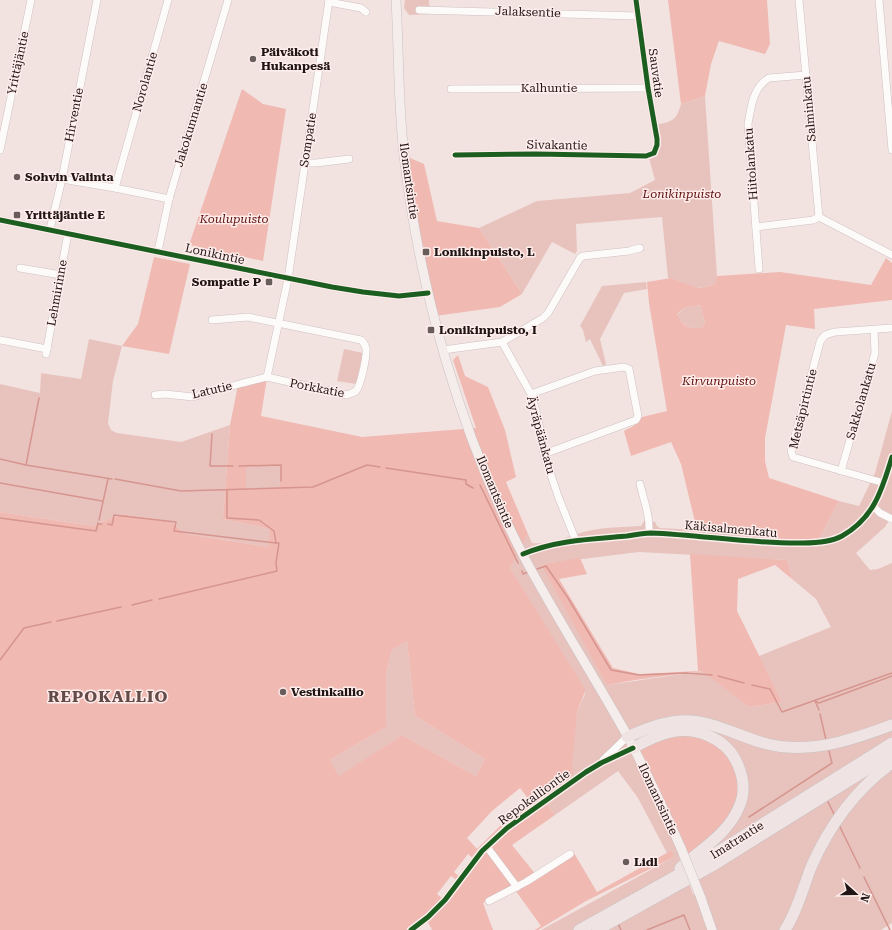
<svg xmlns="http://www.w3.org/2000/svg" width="892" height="930" viewBox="0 0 892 930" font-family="'Roboto Serif',serif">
<rect width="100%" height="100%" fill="#f2e3e1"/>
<g fill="#e8c3be" fill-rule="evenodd">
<polygon points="405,0 429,0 430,14 409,15 404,8"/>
<path d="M705,96l12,180 -3,9 -17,3 -26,-10h-3l-6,-61 -86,7 1,27 -2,3 -23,-12 -30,52 -43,-66 58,-27 93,-8 25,-13 -6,-22 7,-4v-29c17,-4 20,-4 25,-21z"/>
<polygon points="646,282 647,289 624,293 600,339 606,364 603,366 590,339 586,342 583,330 580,326 602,286"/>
<path d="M700,305l5,18 -4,5c-14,0 -17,-2 -24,-13l7,-7z"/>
<polygon points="89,339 122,346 113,381 108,423 111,430 117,433 181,442 230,425 223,519 271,529 268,547 186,534 170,521 121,514 93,526 0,512 0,384 40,393 41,373 81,379"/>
<polygon points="344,349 363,353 356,384 337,381"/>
<path d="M892,411v105l-7,11 -29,26 14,17 8,-1 14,-6v171l-2,26 -37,35 -71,135h-67l-80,-185 -115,-198 8,-13 4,9c20,2 38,-8 56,-12 15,-4 37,-4 53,-5l4,-6 10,2 2,4 3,2 37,2 85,10 37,-1 20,-38 20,5 16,-33zM639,552l148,8 5,19 24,20 15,28 -72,29 23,46 -33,5 -46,-36 -96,14 -57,-122z"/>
<polygon points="246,466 280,466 281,488 246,489"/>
<polygon points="519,549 642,768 680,854 679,856 693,894 698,896 710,930 541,930 674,857 672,850 667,853 638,798 618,771 555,815 541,796 572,765 575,736 575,726 578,710 585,694 510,568"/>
<polygon points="407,641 415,716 485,759 476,776 402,735 339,777 330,760 386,727 386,674 392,650"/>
<polygon points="892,767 892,923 881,930 788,930 814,870 833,831 868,787"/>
</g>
<g fill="#f0b9b2" fill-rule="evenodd">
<polygon points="668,0 767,0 770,44 765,54 719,41 711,64 705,96 681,104"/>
<polygon points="242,89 263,104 286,109 263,261 189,245"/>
<polygon points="403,155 424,164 437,221 479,228 522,294 500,307 435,316"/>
<polygon points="154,257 190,264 169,354 122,346 138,324"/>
<path d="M886,258l6,5v37l-78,9 1,20 -29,-4 -21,113v23l4,17 70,23 -20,38 -37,1 -85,-10 -16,-66 -10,-22 -40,14 -7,-25c7,-4 14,-6 18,-14l25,-6 -18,-108 -2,-21 24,-4 27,10 16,-3 3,-9 63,-4 91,13zM700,305l5,18 -4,5c-14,0 -18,-2 -24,-14l7,-6z"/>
<path d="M458,355l7,21 23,11 17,43 11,47 -10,5 22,52 -18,34 75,121c-1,8 -5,14 -7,21 -2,9 -2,17 -3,26 0,13 -4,25 -2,38l-32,22 14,19 -43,30 25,31 37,-23 23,39 75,-42 2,7 -88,44 -48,29h-3l6,-4 -28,-39 -30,16 10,27h-61l-5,-10 -10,10h-417v-418l93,14 28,-12 49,7 16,13 82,13 2,-18 -47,-10 7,-94 8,-40 29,-7 -6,38 101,21 114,-9 -23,-68zM280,466v22h-34v-21zM407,641l8,75 70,43 -9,17 -74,-41 -63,41 -9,-16 56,-33v-53l6,-24zM520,788l10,13 -26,21 -27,27 -10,-11 25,-27zM468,854l6,5 -13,19 -7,-6zM451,876l7,5 -15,18 -6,-5z"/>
<polygon points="690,554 787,560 792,579 775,565 738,579 737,611 782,702 749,707 702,671 635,680 607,685 542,566 550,563 580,558 587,574 559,579 613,668 639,674 698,671"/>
<polygon points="694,733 729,753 741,785 733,816 689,859 636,748 650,740"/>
</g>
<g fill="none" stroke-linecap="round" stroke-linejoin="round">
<g stroke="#d6958e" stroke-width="1.5">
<polyline points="212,434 210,466 233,466"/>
<polyline points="0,459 26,465 112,479"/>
<polyline points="26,465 39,398"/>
<polyline points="239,466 281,465 281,481"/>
<polyline points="386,468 466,480 466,484 473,488"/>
<polyline points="115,479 181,491 313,487 367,465 380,467"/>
<polyline points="0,483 102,501"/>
<polyline points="480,485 518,563"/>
<polyline points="0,518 96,531 98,523"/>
<polyline points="99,520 108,479"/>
<polyline points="98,524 102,524"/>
<polyline points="108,524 112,525 114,515 176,522 174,531 276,543"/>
<polyline points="537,569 546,566 568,598 611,670 639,675 686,673 712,675"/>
<polyline points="522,571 523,574 528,572"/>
<polyline points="159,599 277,571 276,563 279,543 276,543 274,531 259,520 227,518 227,490"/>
<polyline points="132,605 152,600"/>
<polyline points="57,621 121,607"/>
<polyline points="0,660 24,628 51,622"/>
<polyline points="718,676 744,683"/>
<polyline points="752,685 770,689 782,712 892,673"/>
<polyline points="815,701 819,703 892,676"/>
<polyline points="815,701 819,710"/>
<polyline points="820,714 826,740"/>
<polyline points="828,802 835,816"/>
<polyline points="749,817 832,763 829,751"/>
<polyline points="839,825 860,868"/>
<polyline points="864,877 890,930"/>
<polyline points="618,923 621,930"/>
<polyline points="647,930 684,915 690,930"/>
</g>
<defs>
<g id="minor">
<polyline points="168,0 115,188 169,199"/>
<polyline points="799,0 819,217"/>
<polyline points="879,0 892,150"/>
<polyline points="329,2 361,8 366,12"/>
<polyline points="419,10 638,16"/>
<polyline points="451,89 648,88"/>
<polyline points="0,150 31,0"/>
<polyline points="455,155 536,154 646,156 654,153 657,145 657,139 648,88 636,0"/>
<polyline points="305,163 316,163 349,159"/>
<polyline points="62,179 115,188"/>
<polyline points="0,220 332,287 363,292 399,296 428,293"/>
<polyline points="756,227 813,220 819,217 892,255"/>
<polyline points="50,229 62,179 97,0"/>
<polyline points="158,251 169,199 228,0"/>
<polyline points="20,268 61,275"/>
<path d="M759,269l-11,-145c3,-17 5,-37 21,-46l37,-3"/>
<polyline points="0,340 47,349"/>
<polyline points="502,342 543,318 548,313 580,258 583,256 629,251 640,248"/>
<polyline points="443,350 502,342 531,394 538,418 544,454 558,496 576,541"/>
<polyline points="46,354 68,233"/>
<polyline points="267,377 288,279 329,0"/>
<polyline points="531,394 595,371 624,367 629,369 638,416 636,420 544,454"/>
<path d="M155,395l10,-1 28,3 50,-14 24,-6 80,18c3,-1 6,-2 9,-4 5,-6 11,-35 10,-43 -1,-3 -2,-6 -5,-8l-113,-23 -36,3"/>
<polyline points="841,471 875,353 874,330"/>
<path d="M884,483l-91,-26 -2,-6 29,-109c3,-7 7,-8 15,-10l57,-4"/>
<path d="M640,484c4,17 10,31 9,49"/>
<polyline points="874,507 880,513 892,519"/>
<path d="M523,554c33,-14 69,-15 104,-18 8,-1 16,-3 24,-3 51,2 101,11 152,10 12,0 28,-1 39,-7 32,-18 40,-46 50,-79"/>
<polyline points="603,760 627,737"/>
<polyline points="487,847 517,887"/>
<polyline points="489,901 526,882 570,854"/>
<polyline points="411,930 428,917 445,900 482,851 507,828 586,772 601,763 633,748"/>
</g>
<g id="major">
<path d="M396,0c3,51 2,103 8,155 15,133 57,281 119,400 33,62 71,121 105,182 19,36 36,73 53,111"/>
<polyline points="701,898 712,930"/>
</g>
<g id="highway">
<path d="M627,737c21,-9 42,-18 65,-16 32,3 61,24 94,26 37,3 71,-9 106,-22"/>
<path d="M633,748c11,-6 22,-12 34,-15 28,-8 60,5 71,32 6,14 7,29 1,42 -11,27 -38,42 -59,61"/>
<polyline points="579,930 708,858 892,743"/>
<polyline points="597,930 712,866 892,754"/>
<path d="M785,930c13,-20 18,-43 27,-65 18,-40 44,-76 80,-102"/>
</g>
</defs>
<use href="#minor" stroke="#cec1c0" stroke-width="8"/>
<use href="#major" stroke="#c9c1c1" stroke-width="10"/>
<use href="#highway" stroke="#c9c1c1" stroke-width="12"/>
<use href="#minor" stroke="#fdfbfa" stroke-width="7"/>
<use href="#major" stroke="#f5edec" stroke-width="9"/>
<use href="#highway" stroke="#efe4e3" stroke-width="11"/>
<defs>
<polyline id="major-bridge" points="681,848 701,898"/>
</defs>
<use href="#major-bridge" stroke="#c9c1c1" stroke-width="10" stroke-linecap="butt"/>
<use href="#major-bridge" stroke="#f5edec" stroke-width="9"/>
<defs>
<g id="cycleway">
<polyline points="455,155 536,154 646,156 654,153 657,145 657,139 648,88 636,0"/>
<polyline points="0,220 332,287 363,292 399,296 428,293"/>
<path d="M523,554c33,-14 69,-15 104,-18 8,-1 16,-3 24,-3 51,2 101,11 152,10 12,0 28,-1 39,-7 32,-18 40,-46 50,-79"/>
<polyline points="411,930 428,917 445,900 482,851 507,828 586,772 601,763 633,748"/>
</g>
</defs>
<use href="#cycleway" stroke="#ffedeb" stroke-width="8"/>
<use href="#cycleway" stroke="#1b5e20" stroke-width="5"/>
</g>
<g fill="#695d5c" stroke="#ffedeb" stroke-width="1.5">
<circle cx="253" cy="59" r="4"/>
<circle cx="17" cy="177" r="4"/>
<rect x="13" y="211" width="8" height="8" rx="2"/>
<rect x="422" y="248" width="8" height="8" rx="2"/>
<rect x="265" y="278" width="8" height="8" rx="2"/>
<rect x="427" y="326" width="8" height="8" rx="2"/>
<circle cx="283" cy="692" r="4"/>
<circle cx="626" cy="862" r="4"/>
</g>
<g text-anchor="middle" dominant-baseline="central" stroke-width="3" stroke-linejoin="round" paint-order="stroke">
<g font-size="12" fill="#1f1514" stroke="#ffedeb">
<text transform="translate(528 12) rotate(2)">Jalaksentie</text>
<text transform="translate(18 63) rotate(-78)">Yrittäjäntie</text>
<text transform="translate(656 73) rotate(82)">Sauvatie</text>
<text transform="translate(145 82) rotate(-74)">Norolantie</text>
<text x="549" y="88">Kalhuntie</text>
<text transform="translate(809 109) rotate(-95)">Salminkatu</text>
<text transform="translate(74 115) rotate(-79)">Hirventie</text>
<text transform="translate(191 125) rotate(-73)">Jakokunnantie</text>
<text transform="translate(308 140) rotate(-81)">Sompatie</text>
<text transform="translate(557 145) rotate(1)">Sivakantie</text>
<text transform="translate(751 164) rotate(-94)">Hiitolankatu</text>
<text transform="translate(409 181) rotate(82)">Ilomantsintie</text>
<text transform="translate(215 254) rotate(12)">Lonikintie</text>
<text transform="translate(57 293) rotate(-80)">Lehmirinne</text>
<text transform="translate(317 388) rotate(11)">Porkkatie</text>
<text transform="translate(212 390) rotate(-13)">Latutie</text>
<text transform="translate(861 401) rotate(-74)">Sakkolankatu</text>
<text transform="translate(803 409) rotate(-76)">Metsäpirtintie</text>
<text transform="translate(541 435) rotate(75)">Äyräpäänkatu</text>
<text transform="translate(495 492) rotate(67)">Ilomantsintie</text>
<text transform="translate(731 529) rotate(5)">Käkisalmenkatu</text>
<text transform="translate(534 797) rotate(-36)">Repokalliontie</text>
<text transform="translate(658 799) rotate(65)">Ilomantsintie</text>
<text transform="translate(737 840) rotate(-32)">Imatrantie</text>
</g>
<g font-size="12" font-weight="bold" fill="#1f1514" stroke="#ffedeb" text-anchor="start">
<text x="261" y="52">Päiväkoti<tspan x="261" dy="14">Hukanpesä</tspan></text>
<text x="25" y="177">Sohvin Valinta</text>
<text x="25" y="215">Yrittäjäntie E</text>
<text x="434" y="252">Lonikinpuisto, L</text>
<text x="261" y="282" text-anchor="end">Sompatie P</text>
<text x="439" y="330">Lonikinpuisto, I</text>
<text x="291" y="692">Vestinkallio</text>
<text x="634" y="862">Lidl</text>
</g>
<g font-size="12" font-style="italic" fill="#5f100e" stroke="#ffedeb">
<text x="682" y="194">Lonikinpuisto</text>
<text x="234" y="219">Koulupuisto</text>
<text x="719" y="381">Kirvunpuisto</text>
</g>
<g font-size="16" font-weight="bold" letter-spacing="1" fill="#634b48" stroke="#ffedeb">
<text x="108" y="696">REPOKALLIO</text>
</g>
</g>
<g transform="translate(856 894) rotate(111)" stroke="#ffedeb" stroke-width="3" paint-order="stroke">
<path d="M0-3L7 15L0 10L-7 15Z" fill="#1f1514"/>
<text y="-6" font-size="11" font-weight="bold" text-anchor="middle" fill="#1f1514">N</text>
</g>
</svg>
